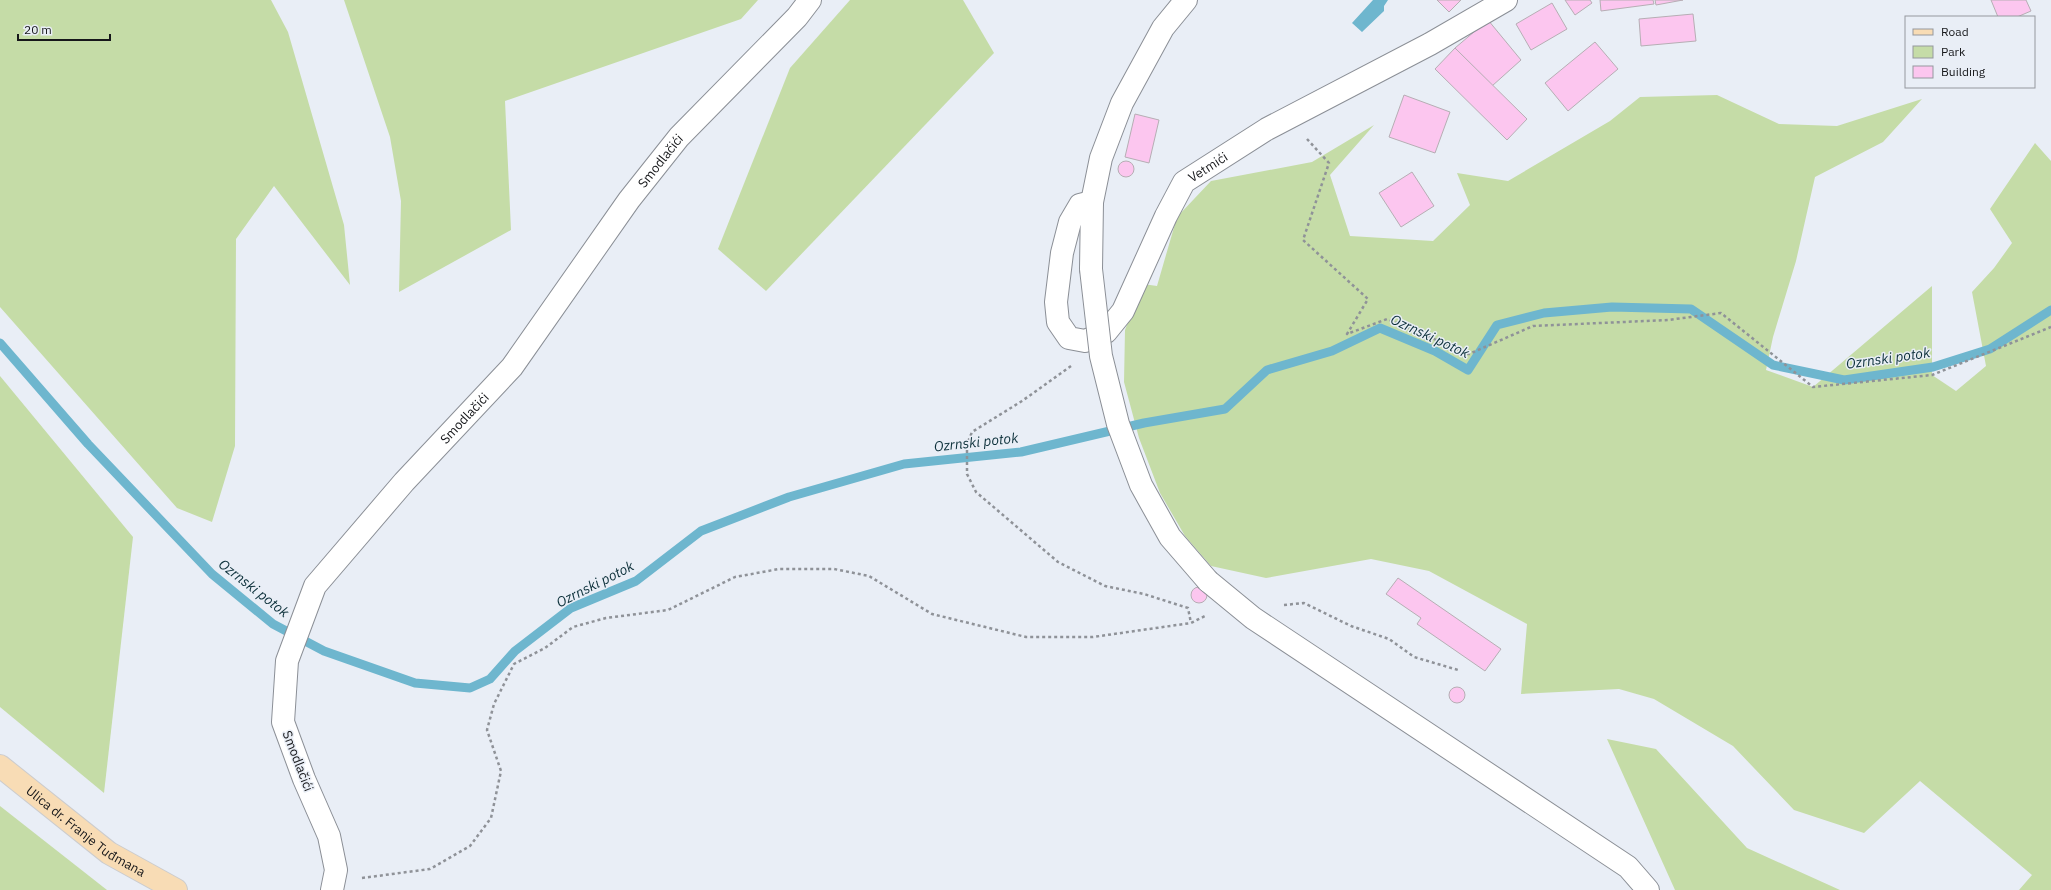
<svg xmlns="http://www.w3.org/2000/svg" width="2051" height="890" viewBox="0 0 2051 890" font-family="'IBM Plex Sans',sans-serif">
<rect width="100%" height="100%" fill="#e9eef6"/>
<g fill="#c5dca7">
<polygon points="0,0 271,0 288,32 344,225 350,285 274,186 236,239 235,446 212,522 177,508 0,307"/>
<polygon points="344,0 758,0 741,19 505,101 511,230 399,292 401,201 390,137"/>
<polygon points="850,0 963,0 994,53 766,291 718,249 790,68"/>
<polygon points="1717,95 1779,124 1837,126 1922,99 1883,142 1815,177 1796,261 1773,337 1766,370 1813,387 1932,286 1932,375 1956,391 1986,366 1972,292 1994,268 2012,243 1990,209 2035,143 2051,161 2051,890 2019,890 2032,875 1920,781 1864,833 1794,810 1733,746 1654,699 1619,689 1521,694 1527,624 1429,571 1371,559 1266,578 1211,566 1185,536 1160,493 1139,438 1124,382 1125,330 1143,284 1157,286 1177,217 1211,181 1312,162 1374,125 1330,175 1350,236 1433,241 1470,205 1457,173 1508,181 1610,121 1640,97"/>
<polygon points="0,376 133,537 104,793 0,707"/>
<polygon points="1607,739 1656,749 1747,848 1840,890 1675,890"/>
<polygon points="0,806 107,890 0,890"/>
</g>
<polygon fill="#6eb6ce" points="1373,0 1388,0 1384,6 1384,11 1362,32 1352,23"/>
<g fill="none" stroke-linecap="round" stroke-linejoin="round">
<polyline stroke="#6eb6ce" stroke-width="9" points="0,343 88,444 212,574 273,624 324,651 415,683 470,688 490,679 515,651 571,608 636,581 701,531 789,497 904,464 1021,452 1144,423 1225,409 1267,370 1332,351 1380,328 1435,351 1468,370 1497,325 1544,313 1612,307 1691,309 1773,365 1844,380 1933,367 1990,349 2051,310"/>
</g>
<g fill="#fcc6ef" stroke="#b6aeb4">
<polygon points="1437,0 1461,0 1449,12"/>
<polygon points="1565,0 1590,0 1592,3 1575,15"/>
<polygon points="1600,0 1653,0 1654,4 1601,11"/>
<polygon points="1655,0 1683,0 1656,5"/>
<polygon points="1991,0 2026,0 2031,11 2017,17 1998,17"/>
<polygon points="1552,3 1567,29 1531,50 1516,24"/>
<polygon points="1693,14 1696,41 1641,46 1639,19"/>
<polygon points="1488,20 1521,60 1492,86 1455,48"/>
<polygon points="1595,42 1618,69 1568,111 1545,83"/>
<polygon points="1455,48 1527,119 1507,140 1435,69"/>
<polygon points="1404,95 1450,112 1435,153 1389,137"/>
<polygon points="1135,114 1159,120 1149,163 1125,157"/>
<circle cx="1126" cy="169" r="8"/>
<polygon points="1412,172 1434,206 1401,227 1379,193"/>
<polygon points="1398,578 1501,649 1485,671 1417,624 1421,618 1386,594"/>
<circle cx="1199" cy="595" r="8"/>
<circle cx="1457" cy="695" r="8"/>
</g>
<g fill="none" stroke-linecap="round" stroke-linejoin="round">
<defs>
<g id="minor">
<path id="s1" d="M1092,202l-12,3 -10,17 -8,31 -6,49 2,20 11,16 16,3 21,-9 17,-21 43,-95 18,-34 83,-53 163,-85 76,-44"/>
<polyline points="1091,269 1092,202 1101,158 1122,103 1163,28 1186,0"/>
<polyline points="1208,581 1253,618 1628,867 1648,890"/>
<path id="s2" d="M332,890l4,-20 -7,-34 -25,-57 -21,-57 4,-61 28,-75 89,-104 108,-115 117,-167 50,-63 118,-120 13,-17"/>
</g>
<g id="major">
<path id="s3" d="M0,766l109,87 67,37"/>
</g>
</defs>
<use href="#minor" stroke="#8b8f96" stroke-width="24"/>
<use href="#major" stroke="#cccccd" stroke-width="24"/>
<g stroke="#8f9298" stroke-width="2.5" stroke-dasharray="3 3" stroke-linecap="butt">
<polyline points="1307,139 1329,163 1303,240 1368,299 1347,334 1387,319 1469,354 1533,326 1668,320 1721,313 1813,387 1932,375 2051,327"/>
<polyline points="1071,366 1022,401 972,432 967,444 967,474 976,492 1058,562 1105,586 1144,594 1188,608 1191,623"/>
<polyline points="1284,605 1304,603 1351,626 1389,639 1414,657 1458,670"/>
<polyline points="362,878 430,869 470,846 491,818 501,771 487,730 494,704 514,664 545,648 573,627 606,618 668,610 735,577 779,569 834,569 869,576 932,614 1026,637 1093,637 1191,623 1207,615"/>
</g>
<use href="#minor" stroke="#fff" stroke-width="22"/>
<use href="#major" stroke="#f8dcb5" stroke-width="22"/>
<defs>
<polyline id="minor-bridge" points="1091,269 1101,356 1118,424 1141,485 1170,537 1208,581"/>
</defs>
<use href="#minor-bridge" stroke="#8b8f96" stroke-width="24" stroke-linecap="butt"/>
<use href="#minor-bridge" stroke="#fff" stroke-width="22"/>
</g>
<g text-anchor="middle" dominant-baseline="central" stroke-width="3" stroke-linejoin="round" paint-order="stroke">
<g font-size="13" fill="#16171a" stroke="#e9eef6">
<text stroke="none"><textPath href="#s2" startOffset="868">Smodlačići</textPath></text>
<text stroke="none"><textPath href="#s1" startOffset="390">Vetmići</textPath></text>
<text stroke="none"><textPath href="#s2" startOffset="544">Smodlačići</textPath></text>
<text transform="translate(298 761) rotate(69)">Smodlačići</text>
<text stroke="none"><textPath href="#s3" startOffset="108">Ulica dr. Franje Tuđmana</textPath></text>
</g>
<g font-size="14" font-style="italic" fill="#0b2f39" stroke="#e9eef6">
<text transform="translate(1430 336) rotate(25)">Ozrnski potok</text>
<text transform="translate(1888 358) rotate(-8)">Ozrnski potok</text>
<text transform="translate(976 442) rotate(-6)">Ozrnski potok</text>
<text transform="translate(595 584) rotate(-27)">Ozrnski potok</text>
<text transform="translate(254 588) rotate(38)">Ozrnski potok</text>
</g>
</g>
<rect x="1905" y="16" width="130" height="72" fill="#e9eef6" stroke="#95989e"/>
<rect x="1913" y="29" width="20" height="6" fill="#f8dcb5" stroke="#95989e"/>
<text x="1941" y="36" font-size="12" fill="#16171a">Road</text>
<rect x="1913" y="46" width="20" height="12" fill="#c5dca7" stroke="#95989e"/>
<text x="1941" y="56" font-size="12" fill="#16171a">Park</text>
<rect x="1913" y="66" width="20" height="12" fill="#fcc6ef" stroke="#95989e"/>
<text x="1941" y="76" font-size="12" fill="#16171a">Building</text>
<path d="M18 34v6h92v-6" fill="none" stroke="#16171a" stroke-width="2"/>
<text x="24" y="34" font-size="12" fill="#16171a" stroke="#e9eef6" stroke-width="3" paint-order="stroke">20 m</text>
</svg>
